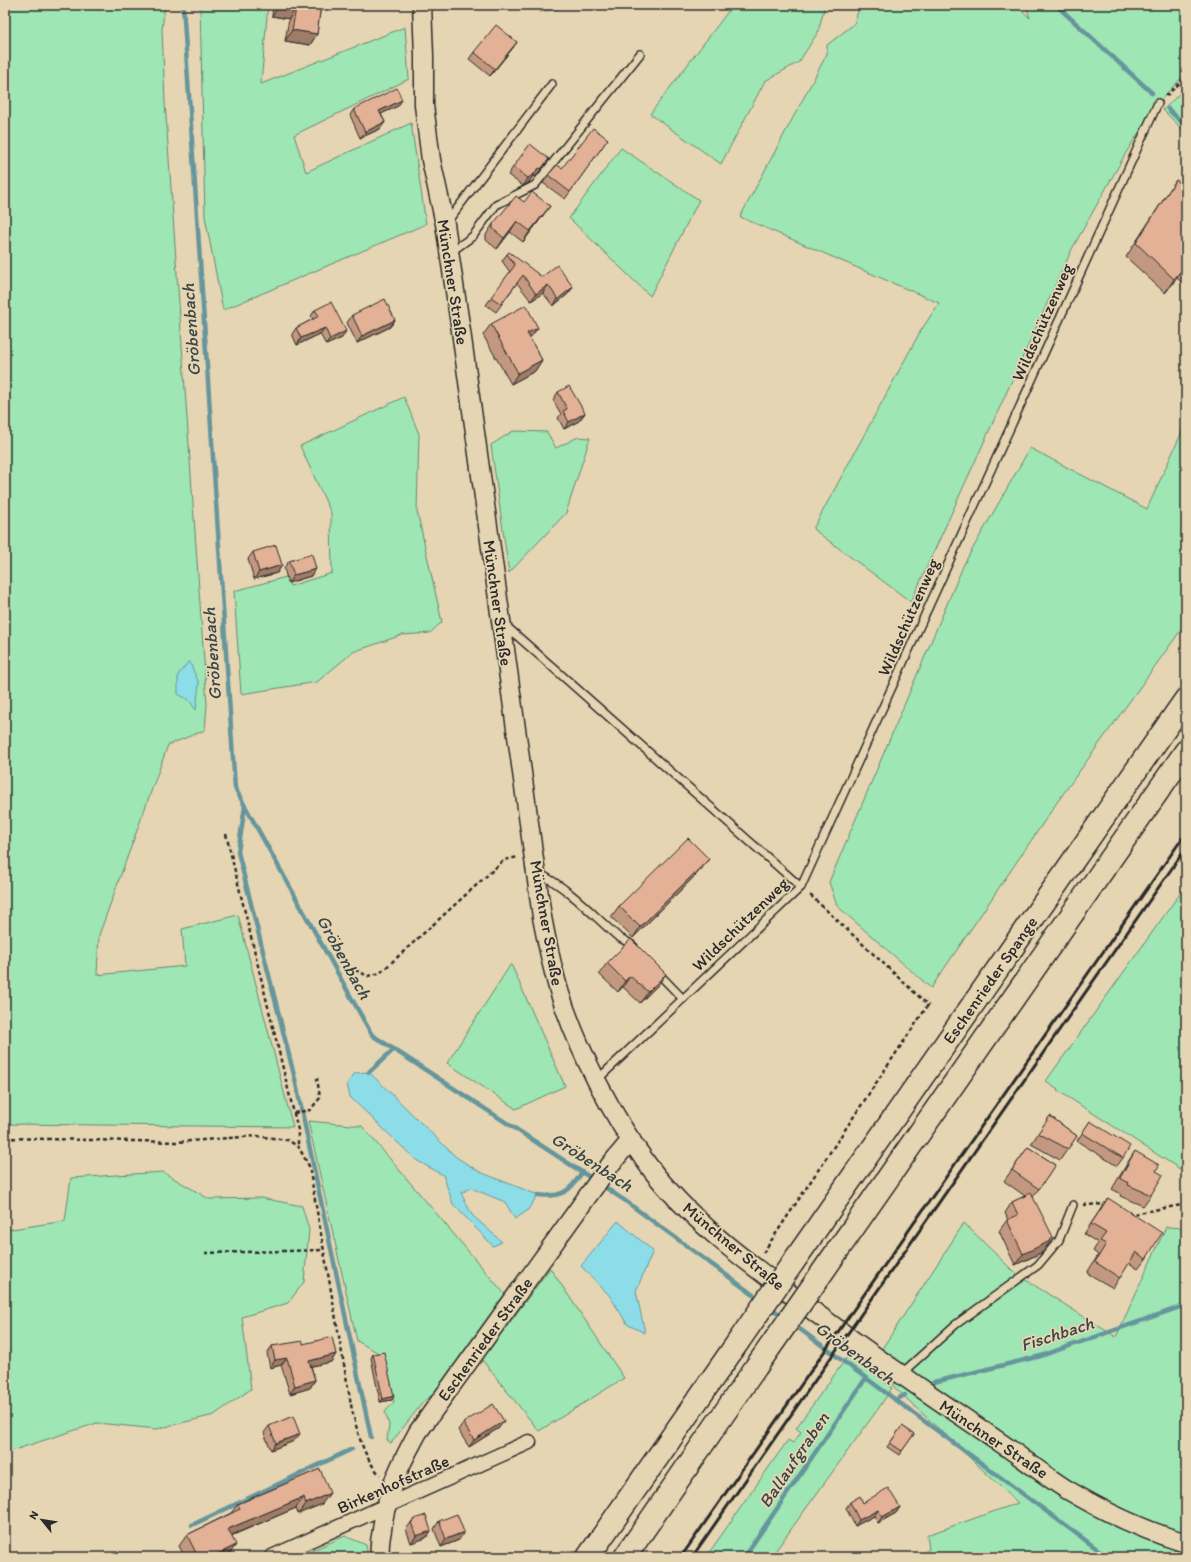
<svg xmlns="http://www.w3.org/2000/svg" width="1191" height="1562" viewBox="0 0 1191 1562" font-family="Itim,sans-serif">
<rect width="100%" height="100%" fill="#e6d5b2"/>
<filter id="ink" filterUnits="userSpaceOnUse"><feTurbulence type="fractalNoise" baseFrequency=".025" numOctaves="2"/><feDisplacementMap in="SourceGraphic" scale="8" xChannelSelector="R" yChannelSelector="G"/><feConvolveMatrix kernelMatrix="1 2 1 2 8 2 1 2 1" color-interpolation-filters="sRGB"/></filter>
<g filter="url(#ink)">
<g fill="#9ee6b4" stroke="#648870">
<polygon points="5,5 165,5 162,29 165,102 207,704 205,730 168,745 99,935 97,975 185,966 182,929 238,915 293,1127 5,1124"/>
<polygon points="200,5 268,5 261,84 405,27 409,79 294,135 306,172 411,123 426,224 223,310 205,217"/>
<polygon points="541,5 578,5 540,12"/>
<polygon points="733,5 825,5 818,32 799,62 765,81 721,164 650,114"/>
<polygon points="860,5 1016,5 1030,18 1026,5 1186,5 1186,73 1158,103 1127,151 1072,249 911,602 813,529 920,332 939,303 740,217 827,54 827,45 854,24"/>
<polygon points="1183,90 1186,91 1186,133 1163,110"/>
<polygon points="621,148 699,200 650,296 569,218"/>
<polygon points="404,397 419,434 417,511 442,622 430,633 402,635 353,652 317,682 241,694 234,591 286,577 290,586 332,573 331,513 300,446"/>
<polygon points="1186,423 1186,623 1058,801 931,988 837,906 829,882 964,564 1030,448 1147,509"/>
<polygon points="513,431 547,432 556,448 578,437 590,438 566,513 509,573 491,445"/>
<polygon points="1186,885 1186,1173 1057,1090 1058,1089 1046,1081"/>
<polygon points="511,964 565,1086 516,1109 447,1063"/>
<polygon points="308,1121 362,1126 508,1298 441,1389 424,1401 391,1443 387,1440 389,1425 385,1412 394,1402 382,1355 357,1341"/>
<polygon points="163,1172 209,1199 261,1198 302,1206 309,1230 304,1282 288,1303 242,1317 251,1389 214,1415 157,1429 97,1423 5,1453 5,1230 65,1221 71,1178"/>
<polygon points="964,1223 1015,1273 1116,1337 1166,1227 1186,1228 1186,1557 917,1557 929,1549 927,1535 1018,1503 893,1386 899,1375 876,1358"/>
<polygon points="550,1268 624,1378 539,1431 482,1360"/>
<polygon points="850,1353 892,1388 878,1409 771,1557 706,1557 788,1440 793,1443 801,1432 796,1428"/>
<polygon points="345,1536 366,1545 368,1557 297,1557"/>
</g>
<g fill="#8ddde8" stroke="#66969c">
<polygon points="189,661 199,683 196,710 189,700 178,694 178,675"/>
<polygon points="369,1072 456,1157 480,1172 538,1195 527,1211 515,1219 505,1202 471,1188 461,1193 472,1215 502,1242 493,1246 453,1204 443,1175 416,1160 350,1097 347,1084 355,1073"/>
<polygon points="618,1221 653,1251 636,1291 645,1333 628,1325 609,1295 581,1266"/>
</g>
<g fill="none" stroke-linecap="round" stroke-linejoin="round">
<g stroke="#66969c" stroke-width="4.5">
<polyline points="183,5 235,788 372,1035 594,1180"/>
<polyline points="1056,5 1152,93"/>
<polyline points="1168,109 1186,126"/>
<polyline points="245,806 238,852 295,1079 371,1437"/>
<polyline points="369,1072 392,1051"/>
<polyline points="600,1184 624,1200 759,1299"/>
<path d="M538,1195c23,3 33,-4 44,-23"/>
<polyline points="769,1306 783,1317"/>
<polyline points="793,1324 1108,1557"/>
<polyline points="934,1382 1041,1356 1186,1305"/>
<polyline points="895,1400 905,1395"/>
<polyline points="192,1525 352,1449"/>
<polyline points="744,1557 866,1378"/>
</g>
<defs>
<g id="service">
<polyline points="447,222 552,84"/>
<polyline points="451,252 473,236 496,205 535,185 640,54"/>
<polyline points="505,625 801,887"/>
<path d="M538,873c31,15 53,40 78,62 5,5 13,6 18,12"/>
<polyline points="657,972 683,999"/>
<polyline points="597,1080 801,887 1158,103"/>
<polyline points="901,1374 955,1325 1038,1265 1059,1240 1073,1205"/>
</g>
<polyline id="minor" points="272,1557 529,1442"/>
<g id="tertiary">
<path d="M422,5l2,51v49l7,55 14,64 16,107 81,586c5,26 10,52 18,77 19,58 52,122 88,171 49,65 119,111 184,160 55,41 112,79 169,118 22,15 43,32 65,46 37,22 79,42 120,54"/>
<path d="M380,1557c-1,-9 0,-18 2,-27 4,-38 18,-65 36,-98l192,-267 21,-25"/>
</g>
<g id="motorway">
<polyline points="794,1261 1186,699"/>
<polyline points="819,1277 1186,751"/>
<polyline points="588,1557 738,1342"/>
<polyline points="625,1557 756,1367"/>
</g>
</defs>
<use href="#service" stroke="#2b2b2b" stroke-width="10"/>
<use href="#minor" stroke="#2b2b2b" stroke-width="17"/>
<use href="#tertiary" stroke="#2b2b2b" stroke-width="21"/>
<use href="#motorway" stroke="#2b2b2b" stroke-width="25"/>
<g stroke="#2b2b2b" stroke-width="2.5" stroke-dasharray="4 3" stroke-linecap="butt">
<polyline points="1166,96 1186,77"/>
<polyline points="226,834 298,1130 298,1146"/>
<polyline points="355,970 368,976 380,973 504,860 518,857"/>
<polyline points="294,1113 310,1110 320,1098 317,1078"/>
<path d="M5,1138l171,4 81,-6 30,4 11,6 11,20 43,244c6,23 11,47 28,65"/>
<polyline points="1083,1205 1106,1204"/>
<polyline points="1128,1212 1133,1214 1186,1204"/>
<polyline points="205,1253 324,1250"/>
<polyline points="763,1253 928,1005 809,894"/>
</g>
<use href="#service" stroke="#e6d5b2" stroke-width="7"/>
<use href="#minor" stroke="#e6d5b2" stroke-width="14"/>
<use href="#tertiary" stroke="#e6d5b2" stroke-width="18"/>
<use href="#motorway" stroke="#e6d5b2" stroke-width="22"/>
<g stroke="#2b2b2b" stroke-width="3">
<polyline points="681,1557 1186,833"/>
<polyline points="692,1557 1186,848"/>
</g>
<defs>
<g id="motorway-bridge">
<polyline points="738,1342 794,1261"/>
<polyline points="756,1367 819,1277"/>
</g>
</defs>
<use href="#motorway-bridge" stroke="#2b2b2b" stroke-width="25" stroke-linecap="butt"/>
<use href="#motorway-bridge" stroke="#e6d5b2" stroke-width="22"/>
</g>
<g fill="#c39880" stroke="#2b2b2b">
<polygon points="273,5 321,5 317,34 310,45 285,41 289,19 272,16"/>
<polygon points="517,42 512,49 490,76 469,59 474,52"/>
<polygon points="398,106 381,114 385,122 380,129 360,138 350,115 354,109"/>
<polygon points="608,139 565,199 543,183 548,175 562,168"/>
<polygon points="549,159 535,177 534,175 528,183 523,186 508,175 513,167"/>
<polygon points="1186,174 1186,287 1177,278 1165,293 1126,257 1167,194 1176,180 1179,182"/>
<polygon points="524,202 550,206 523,242 510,232 497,249 486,240 486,235 493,224"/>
<polygon points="507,254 542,277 573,287 568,294 553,306 543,293 531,301 517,283 496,312 486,305 510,272 502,261"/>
<polygon points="315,310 342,338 326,345 320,334 297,345 292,334 296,328 313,319 311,316"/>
<polygon points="352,315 395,320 390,327 357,343 347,323"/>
<polygon points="491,324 530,339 542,360 535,371 511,384 483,335"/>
<polygon points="558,392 585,413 579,421 564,429 558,418 561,414 553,400"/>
<polygon points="253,552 282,565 277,573 254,579 248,559"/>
<polygon points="289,561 311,576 288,583 284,568"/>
<polygon points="701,870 633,938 611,917 619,906"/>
<polygon points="607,963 658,985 640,1003 623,987 618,992 599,974"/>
<polygon points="1050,1116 1077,1136 1060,1160 1031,1144"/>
<polygon points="1090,1121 1123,1158 1117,1166 1077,1141"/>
<polygon points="1028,1147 1056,1165 1033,1197 1045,1248 1043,1252 1015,1265 999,1231 1007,1220 1008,1220 1005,1213 1012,1202 1025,1196 1004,1181"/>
<polygon points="1135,1151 1156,1171 1151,1195 1143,1206 1120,1196 1121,1194 1112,1189 1128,1162"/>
<polygon points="1108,1198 1146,1259 1138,1269 1129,1263 1113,1288 1087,1273 1098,1255 1093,1251 1098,1243 1084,1234"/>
<polygon points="303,1344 336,1354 331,1362 311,1366 315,1380 310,1388 290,1394 281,1365 270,1368 267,1353 272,1346"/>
<polygon points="373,1354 392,1400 380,1402 371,1358"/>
<polygon points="463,1423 499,1428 469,1447 458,1430"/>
<polygon points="269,1426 294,1441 271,1450 264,1433"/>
<polygon points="902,1426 914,1434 899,1455 887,1447"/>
<polygon points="320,1469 322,1504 298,1514 296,1508 231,1536 228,1556 226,1557 185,1557 179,1546 187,1535 231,1513 238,1504"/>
<polygon points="850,1502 863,1503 900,1507 896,1513 878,1523 874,1516 855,1526 846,1508"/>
<polygon points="414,1519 431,1531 426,1538 411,1543 406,1529"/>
<polygon points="439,1521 459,1540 441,1547 434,1529"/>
</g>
<g fill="#9f7c68" stroke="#2b2b2b">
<polygon points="279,6 296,8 289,19 272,16"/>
<polygon points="292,30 317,34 310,45 285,41"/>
<polygon points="517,42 512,49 490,76 495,69"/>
<polygon points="402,100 398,106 375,117 379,111"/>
<polygon points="385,122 380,129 360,138 365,132"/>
<polygon points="539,168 528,183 523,186 528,178"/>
<polygon points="550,206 542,217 523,242 530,231"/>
<polygon points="517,221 510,232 497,249 504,238"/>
<polygon points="1186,265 1177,278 1165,293 1174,279"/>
<polygon points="548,285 543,293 531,301 536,294"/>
<polygon points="573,287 568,294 553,306 558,299"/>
<polygon points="395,320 390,327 357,343 362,336"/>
<polygon points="325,328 320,334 297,345 301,338"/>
<polygon points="538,328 530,338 527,333"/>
<polygon points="346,331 342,338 326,345 330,339"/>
<polygon points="542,360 535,371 511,384 518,373"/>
<polygon points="585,413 579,421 564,429 569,422"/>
<polygon points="282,565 277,573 254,579 259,572"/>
<polygon points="316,569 311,576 288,583 294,575"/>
<polygon points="709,859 701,870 633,938 640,927"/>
<polygon points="666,974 658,985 640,1003 648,992"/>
<polygon points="630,976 623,987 618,992 625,981"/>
<polygon points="1053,1237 1043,1252 1015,1265 1023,1254"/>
<polygon points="336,1354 331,1362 304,1368 309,1361"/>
<polygon points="287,1358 281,1365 270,1368 275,1360"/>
<polygon points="315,1380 310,1388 290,1394 295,1386"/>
<polygon points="394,1396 392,1400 380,1402 383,1399"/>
<polygon points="504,1421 499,1428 469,1447 474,1440"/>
<polygon points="300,1434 294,1441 271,1450 276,1443"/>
<polygon points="330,1493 322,1504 298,1514 306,1504"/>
<polygon points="304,1497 296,1508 220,1540 228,1529"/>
<polygon points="900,1507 896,1513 878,1523 882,1517"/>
<polygon points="878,1510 874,1516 855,1526 859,1520"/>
<polygon points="431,1531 426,1538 411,1543 416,1536"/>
<polygon points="464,1532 459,1540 441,1547 446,1539"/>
<polygon points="236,1545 228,1556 226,1557 212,1557"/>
</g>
<g fill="#e3b195" stroke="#2b2b2b">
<polygon points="279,5 321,5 317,34 292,30 296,8 279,6"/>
<polygon points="496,25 517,42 495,69 474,52"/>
<polygon points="397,88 402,100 379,111 385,122 365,132 354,109"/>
<polygon points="593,128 608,139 570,192 548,175 557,165 562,168"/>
<polygon points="530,144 549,159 541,169 539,168 533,175 528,178 513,167"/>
<polygon points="1186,174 1186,265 1174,279 1136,243 1176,180 1179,182"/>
<polygon points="532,192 550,206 530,231 517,221 504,238 493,229 493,224 516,196 524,202"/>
<polygon points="509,252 542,277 557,265 573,287 558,299 548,285 536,294 523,275 501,304 491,297 515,265 507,254"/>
<polygon points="385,299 395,320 362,336 352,315"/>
<polygon points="331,302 346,331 330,339 325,328 301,338 296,328 319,316 315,310"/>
<polygon points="526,305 538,328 527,333 542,360 518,373 491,324"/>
<polygon points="569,386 585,413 569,422 563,411 567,409 558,392"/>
<polygon points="276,545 282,565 259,572 253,552"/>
<polygon points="312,554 316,569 294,575 289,561"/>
<polygon points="688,838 709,859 640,927 619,906"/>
<polygon points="631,939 666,974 648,992 630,976 625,981 607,963"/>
<polygon points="1050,1116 1077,1136 1068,1149 1038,1133"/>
<polygon points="1090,1121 1130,1146 1123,1158 1082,1133"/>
<polygon points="1028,1147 1056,1165 1039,1189 1012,1170"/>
<polygon points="1135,1151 1159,1165 1156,1171 1163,1175 1151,1195 1128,1185 1129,1183 1120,1178"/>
<polygon points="1031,1193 1053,1237 1050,1241 1023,1254 1007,1220 1018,1215 1012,1202"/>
<polygon points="1108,1198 1162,1233 1146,1259 1136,1252 1120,1278 1095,1262 1106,1244 1100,1241 1106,1233 1091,1224"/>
<polygon points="332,1337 336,1354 309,1361 315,1380 295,1386 287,1358 275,1360 272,1346 303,1341 303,1344"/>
<polygon points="384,1352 394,1396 383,1399 373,1354"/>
<polygon points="493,1404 504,1421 474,1440 463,1423"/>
<polygon points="293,1416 300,1434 276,1443 269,1426"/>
<polygon points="902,1426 914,1434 902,1451 890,1443"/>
<polygon points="320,1469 330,1493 306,1504 304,1497 228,1529 236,1545 212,1557 198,1557 187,1535 240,1509 238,1504"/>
<polygon points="888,1488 900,1507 882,1517 878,1510 859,1520 850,1502 860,1496 863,1503"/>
<polygon points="457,1514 464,1532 446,1539 439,1521"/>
<polygon points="426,1515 431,1531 416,1536 411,1522 414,1521 414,1519"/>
<polygon points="789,1554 791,1557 784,1557"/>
</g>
</g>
<g text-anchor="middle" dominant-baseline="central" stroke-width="3.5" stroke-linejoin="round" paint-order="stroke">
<g font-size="17" fill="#2b2b2b" stroke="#e6d5b2">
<text transform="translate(453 282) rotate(81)">Münchner Straße</text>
<text transform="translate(1042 322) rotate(-66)">Wildschützenweg</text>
<text transform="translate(498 603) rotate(82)">Münchner Straße</text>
<text transform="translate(908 617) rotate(-66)">Wildschützenweg</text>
<text transform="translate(547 923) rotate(80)">Münchner Straße</text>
<text transform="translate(740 924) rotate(-44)">Wildschützenweg</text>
<text transform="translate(990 980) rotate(-55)">Eschenrieder Spange</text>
<text transform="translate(734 1246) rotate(40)">Münchner Straße</text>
<text transform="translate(485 1339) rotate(-54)">Eschenrieder Straße</text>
<text transform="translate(994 1439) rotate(34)">Münchner Straße</text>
<text transform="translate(393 1484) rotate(-24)">Birkenhofstraße</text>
</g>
<g font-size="18" font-style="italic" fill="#3a4647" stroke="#e6d5b2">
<text transform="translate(191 330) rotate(-94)">Gröbenbach</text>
<text transform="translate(212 654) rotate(-94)">Gröbenbach</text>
<text transform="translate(344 957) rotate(61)">Gröbenbach</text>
<text transform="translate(592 1162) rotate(33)">Gröbenbach</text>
<text transform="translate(1057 1334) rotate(-18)">Fischbach</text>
<text transform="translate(855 1353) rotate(36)">Gröbenbach</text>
<text transform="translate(794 1460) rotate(-56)">Ballaufgraben</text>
</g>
</g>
<rect width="1191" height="1562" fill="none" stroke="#e6d5b2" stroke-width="20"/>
<rect x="10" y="10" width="1171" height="1542" fill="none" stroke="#2b2b2b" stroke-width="1.5" filter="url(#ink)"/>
<g transform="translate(42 1520) rotate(300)" stroke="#e6d5b2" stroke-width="3" paint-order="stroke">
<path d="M0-3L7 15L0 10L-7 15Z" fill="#2b2b2b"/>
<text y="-6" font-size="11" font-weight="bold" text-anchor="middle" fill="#2b2b2b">N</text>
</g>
</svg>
